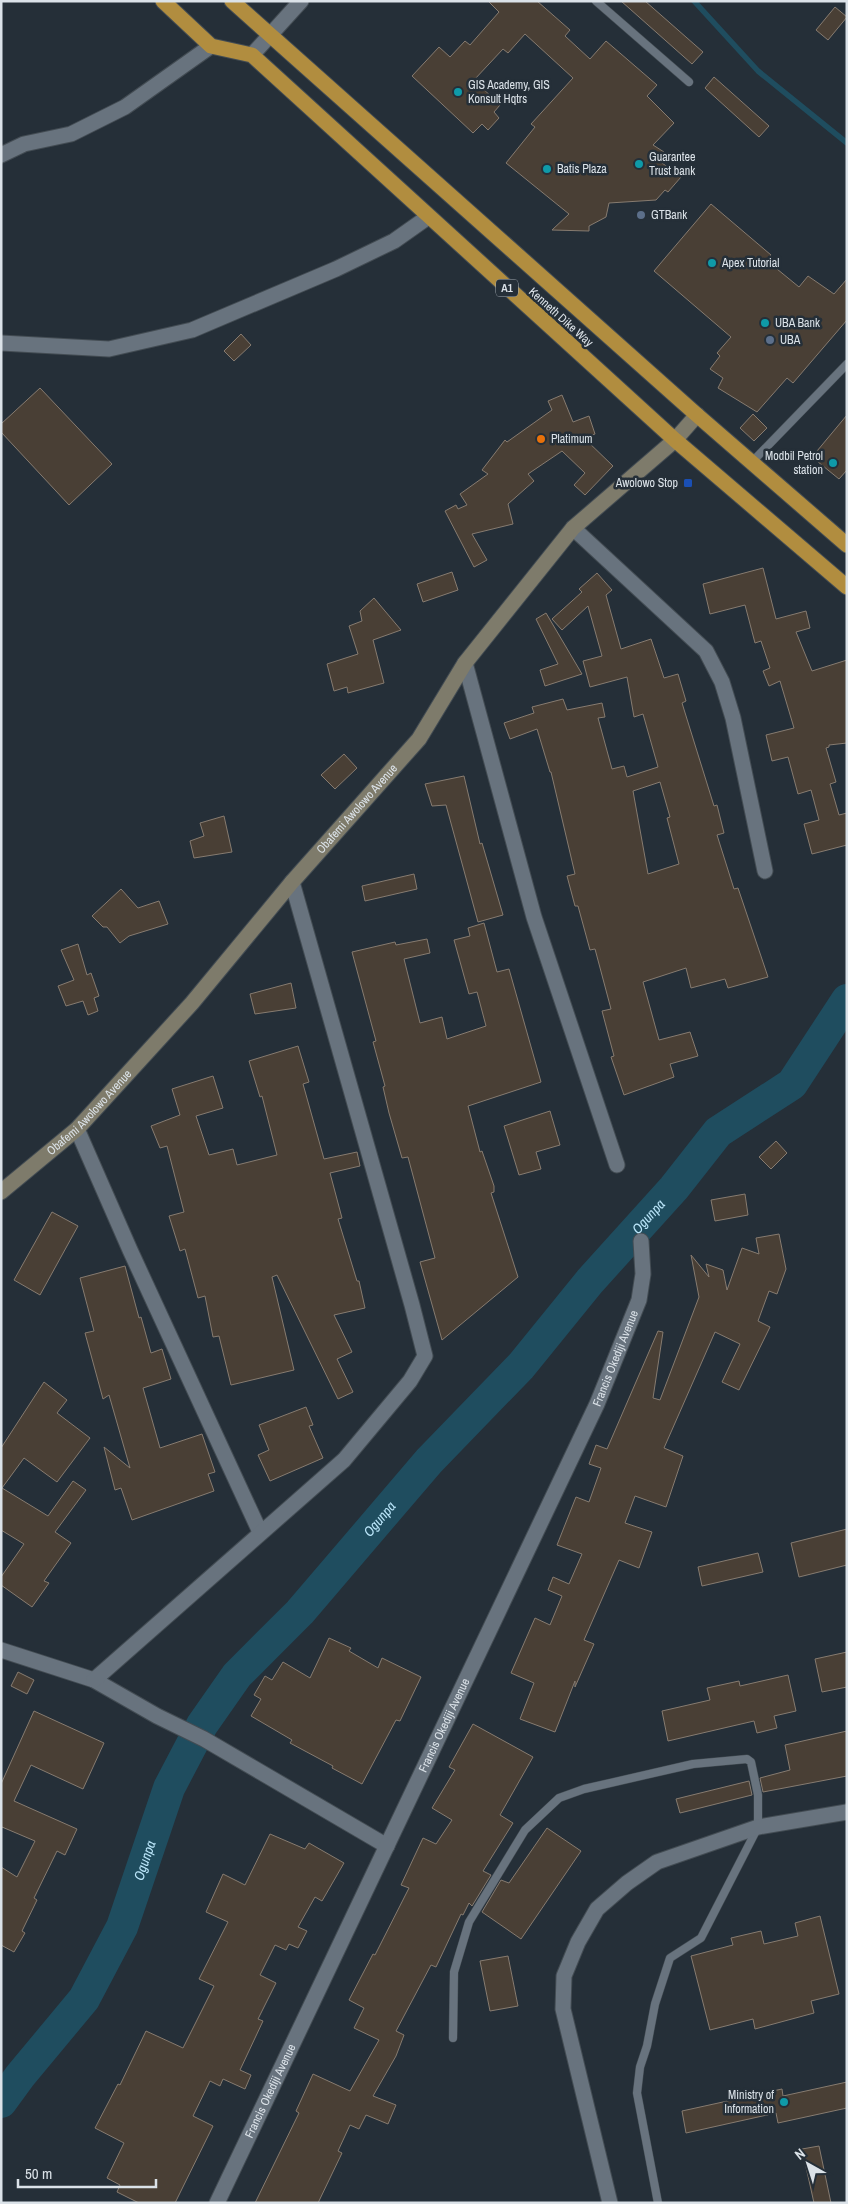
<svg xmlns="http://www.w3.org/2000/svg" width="848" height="2204" viewBox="0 0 848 2204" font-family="'Archivo Narrow',sans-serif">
<rect width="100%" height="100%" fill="#252f38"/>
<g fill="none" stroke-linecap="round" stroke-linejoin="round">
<polyline stroke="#1f4d5f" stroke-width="5.5" points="694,1 758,71 847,143"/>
<path stroke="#1f4d5f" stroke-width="32" id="s1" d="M1,2102l19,-26 64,-77 38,-72 47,-139 33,-63 35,-50 63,-63 129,-151 92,-95 69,-85 84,-93 44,-56 74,-48 55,-84"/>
</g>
<g fill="#493f35" stroke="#867b70" fill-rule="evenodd">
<polygon points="488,1 537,1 570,30 565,36 590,59 606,41 657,85 647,96 674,123 653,145 664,152 658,160 681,177 668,192 665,190 656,200 609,203 606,217 589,226 589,231 552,230 569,214 506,163 535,127 531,124 573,78 525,34 508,53 503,49 474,80 500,105 494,112 499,118 488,130 482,124 473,133 412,76 439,47 450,57 465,41 470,45 499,12"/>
<polygon points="621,1 645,1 703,52 692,64"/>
<polygon points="835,7 847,17 828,40 816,30"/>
<polygon points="714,77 769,126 759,137 705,88"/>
<polygon points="711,204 771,255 766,260 799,287 808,276 834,294 847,279 847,320 793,383 787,378 757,412 718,388 723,378 710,369 720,356 717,353 731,337 654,271"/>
<polygon points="241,334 251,345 234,361 224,351"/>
<polygon points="40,388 112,464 69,505 1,432 1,424"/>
<polygon points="562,395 573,422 589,416 595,434 584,438 613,466 585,495 574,485 585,473 562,451 528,474 534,481 508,504 513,524 472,534 487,560 474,567 445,511 456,505 458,509 467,505 460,494 488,474 482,470 505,440 507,442 552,410 548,401"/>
<polygon points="753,414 767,428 754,441 740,428"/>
<polygon points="847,415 847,470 839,479 812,457"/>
<polygon points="763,568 776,619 806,611 810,628 796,632 812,671 847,660 847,743 829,745 829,747 826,748 836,782 830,784 839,815 847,813 847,845 812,854 804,824 819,820 811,790 798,794 788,757 772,761 766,735 794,728 780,681 769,686 763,671 770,668 761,641 755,643 745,605 710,614 703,584"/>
<polygon points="452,572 458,590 423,602 417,584"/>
<path d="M597,573l15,17 -6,5 15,54 30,-10 13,39 14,-4 8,27 -4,2 32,103 3,-1 7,28 -7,2 17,54 4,-1 30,89 -40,11 -3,-9 -34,9 -5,-20 -43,14 16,58 31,-8 8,24 -28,8 4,13 -50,18 -13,-38 3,-1 -12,-45 9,-2 -16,-60 -5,1 -12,-44h-3l-8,-30 8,-2 -24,-102h-1l-13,-43 -27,10 -6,-16 30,-10 -2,-6 31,-8 4,11 35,-7 3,14 -7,1 14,51 12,-3 3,11 31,-10 -15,-53 -9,3 -7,-40 -37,10 -7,-26 19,-5 -14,-50 -26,24 -10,-11 30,-27 -3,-3zM660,782l10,35 -3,1 12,46 -31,10 -15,-83z"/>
<polygon points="374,598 401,630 373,640 384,683 348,693 347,687 334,691 327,664 358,654 349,626 362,621 360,611"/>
<polygon points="546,613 582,674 545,686 540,670 558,664 536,619"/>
<polygon points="344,754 357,768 335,789 321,775"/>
<polygon points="464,776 480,844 482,843 503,915 478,922 446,805 432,806 425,784"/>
<polygon points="224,816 232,852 194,858 190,841 204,836 200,823"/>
<polygon points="414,874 417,889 365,901 362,886"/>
<polygon points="121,889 138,908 159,901 168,924 129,936 120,943 107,927 103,927 92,916"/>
<polygon points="484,923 497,972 509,969 541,1082 468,1106 480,1152 482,1151 494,1186 494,1192 491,1193 518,1277 442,1340 420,1262 435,1258 408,1157 402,1158 389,1113 383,1087 385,1086 373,1042 376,1041 352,952 395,942 396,945 427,939 430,953 404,959 420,1023 442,1017 447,1039 486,1026 477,992 469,994 454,940 470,936 468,928"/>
<polygon points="78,944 87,975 91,973 99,996 94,998 98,1011 88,1015 83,1001 66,1006 58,986 74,980 61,950"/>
<polygon points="291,983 296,1008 255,1014 250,994"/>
<polygon points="298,1046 309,1082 303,1084 324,1159 357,1152 360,1166 330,1173 342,1218 338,1219 357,1281 359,1281 365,1308 334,1315 352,1352 337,1359 353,1392 338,1399 277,1275 272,1277 294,1370 231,1385 219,1336 213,1337 205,1296 198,1298 185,1249 180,1251 169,1216 184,1212 167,1146 160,1148 151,1126 180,1115 172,1089 213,1076 223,1108 196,1116 209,1155 233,1149 237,1165 277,1155 262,1096 260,1097 249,1061"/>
<polygon points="550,1111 560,1145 536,1152 541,1169 519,1175 504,1126"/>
<polygon points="776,1141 787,1153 771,1169 759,1157"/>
<polygon points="745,1194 748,1215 715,1221 711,1200"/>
<polygon points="52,1212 78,1226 40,1295 14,1280"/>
<polygon points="779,1234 786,1269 777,1294 769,1291 758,1321 770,1327 739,1390 722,1382 740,1344 715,1332 664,1448 683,1456 666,1507 635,1496 625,1523 652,1532 639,1568 619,1560 584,1640 594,1644 575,1687 575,1681 555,1732 520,1719 534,1683 511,1673 535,1618 550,1625 562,1596 548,1590 553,1577 569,1584 582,1554 557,1545 576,1497 589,1502 601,1468 589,1464 596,1445 607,1449 658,1331 663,1332 653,1398 660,1400 699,1297 691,1255 709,1277 706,1264 723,1270 727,1290 742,1248 759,1254 756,1238"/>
<polygon points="125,1266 139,1318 141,1317 151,1353 162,1349 171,1379 143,1388 160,1448 202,1434 215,1472 208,1474 214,1491 132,1520 121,1488 115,1490 104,1447 130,1468 109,1395 103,1399 85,1333 94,1331 80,1278"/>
<polygon points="44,1382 67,1400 57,1413 90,1438 57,1482 24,1458 2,1488 48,1516 73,1481 86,1490 55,1532 71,1543 44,1581 49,1583 32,1607 1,1585 1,1577 24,1544 1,1530 1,1448"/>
<polygon points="306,1407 313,1425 309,1426 323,1458 270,1481 258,1455 269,1450 259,1425"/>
<polygon points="847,1529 847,1565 799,1577 791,1543"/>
<polygon points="758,1553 763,1572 702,1586 698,1567"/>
<polygon points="329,1638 351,1648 349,1651 378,1668 382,1658 421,1677 400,1721 396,1720 362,1784 332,1768 333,1766 290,1743 292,1740 251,1716 261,1699 254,1695 265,1676 272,1680 283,1662 310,1678"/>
<polygon points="847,1652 847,1687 822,1692 815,1659"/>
<polygon points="18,1672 34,1680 27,1694 11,1686"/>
<polygon points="788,1675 796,1711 774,1716 777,1728 757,1733 754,1721 668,1741 662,1711 710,1700 707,1688 739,1681 740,1686"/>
<polygon points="34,1711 104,1743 83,1789 31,1765 14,1801 77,1829 65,1855 57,1851 34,1898 37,1900 22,1931 25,1933 14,1952 1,1945 1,1867 17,1877 35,1841 2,1827 1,1829 1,1784"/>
<polygon points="473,1724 533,1757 500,1815 513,1823 483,1871 491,1875 472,1906 469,1903 463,1915 461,1914 436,1967 431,1965 396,2031 404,2035 396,2056 373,2096 396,2105 388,2124 366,2115 359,2129 350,2125 338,2151 342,2153 318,2203 255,2203 299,2113 296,2111 313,2074 350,2091 379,2040 354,2028 364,2008 349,2000 373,1954 375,1955 409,1888 401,1885 423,1838 436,1844 452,1820 432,1808 455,1770 449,1767"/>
<polygon points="847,1731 847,1776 763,1792 760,1778 790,1770 785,1745"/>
<polygon points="749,1781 752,1795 680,1813 676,1799"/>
<polygon points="547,1828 581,1851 521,1939 482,1912 501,1880 509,1883"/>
<polygon points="270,1834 305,1849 309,1843 344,1863 322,1901 315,1897 298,1927 307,1931 298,1948 289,1944 286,1950 275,1945 260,1975 276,1983 258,2019 263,2021 240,2070 251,2075 245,2089 223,2079 220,2086 210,2081 193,2116 213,2126 175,2203 139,2203 117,2192 120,2185 107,2178 124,2143 95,2128 118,2084 120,2085 146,2031 183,2048 214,1986 199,1979 228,1922 206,1912 223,1874 245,1885"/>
<polygon points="820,1916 839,1994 811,2001 814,2013 755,2029 753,2019 710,2030 691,1956 733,1945 731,1938 761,1931 764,1944 798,1936 795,1923"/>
<polygon points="508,1956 518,2006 490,2011 480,1961"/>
<polygon points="847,2082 847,2108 778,2123 776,2113 686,2133 682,2111 782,2089 783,2096"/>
<polygon points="819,2146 831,2203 814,2203 802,2149"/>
</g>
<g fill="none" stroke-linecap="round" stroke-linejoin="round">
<defs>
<g id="lane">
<polyline points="596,1 689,82"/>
<polyline points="751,463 847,364"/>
<polyline points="453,2038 454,1972 469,1922 525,1830 559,1798 584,1789 693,1764 747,1759 751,1762 758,1795 758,1827 701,1938 670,1958 655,2004 647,2046 640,2067 637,2093 658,2203"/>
</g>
<g id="street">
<polyline points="252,55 301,1"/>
<polyline points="1,155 24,144 71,134 125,107 211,46"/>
<polyline points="1,343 109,349 192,330 336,269 394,241 428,217"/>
<polyline points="573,528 706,651 722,682 733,718 765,871"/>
<polyline points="465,663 534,917 617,1165"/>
<polyline points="77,1129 130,1250 260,1532"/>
<polyline points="1,1650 94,1680 157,1716 204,1739 387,1846"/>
<polyline points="94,1680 344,1460 410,1381 425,1356 412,1305 292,882"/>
<path id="s2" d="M217,2203l380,-799 42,-104 4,-26 -2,-33"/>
<polyline points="610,2203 563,2009 564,1976 578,1942 597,1909 627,1883 657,1862 758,1827 847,1812"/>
</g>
<g id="secondary">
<path id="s3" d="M1,1192l76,-63 115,-126 100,-121 127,-143 46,-76 108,-135 102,-88 22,-25"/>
</g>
<g id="highway">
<polyline points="163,1 211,46 252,55 675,440 847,587"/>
<polyline points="232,1 697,415 847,545"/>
</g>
</defs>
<use href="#lane" stroke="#434c53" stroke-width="9"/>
<use href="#street" stroke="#434c53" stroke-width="17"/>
<use href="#secondary" stroke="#434c53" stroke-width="17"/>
<use href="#highway" stroke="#434c53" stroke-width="17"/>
<use href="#lane" stroke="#68737e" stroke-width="8"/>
<use href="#street" stroke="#68737e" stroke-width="15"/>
<use href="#secondary" stroke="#7e7b6b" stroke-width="15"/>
<use href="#highway" stroke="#b18d3f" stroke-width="15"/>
</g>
<g fill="#0f9aa8" stroke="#252f38" stroke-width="2">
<circle cx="458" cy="92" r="5"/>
<circle cx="639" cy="164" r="5"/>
<circle cx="547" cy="169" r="5"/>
<circle cx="712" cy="263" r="5"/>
<circle cx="765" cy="323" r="5"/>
<circle cx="833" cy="463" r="5"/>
<circle cx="784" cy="2102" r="5"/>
</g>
<g fill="#5c6f8a" stroke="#252f38" stroke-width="2">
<circle cx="641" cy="215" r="5"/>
<circle cx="770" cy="340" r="5"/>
</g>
<circle fill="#e8710a" stroke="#252f38" stroke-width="2" cx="541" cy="439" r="5"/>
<rect fill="#1a4fb4" stroke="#252f38" stroke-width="2" x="683" y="478" width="10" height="10" rx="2.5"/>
<g text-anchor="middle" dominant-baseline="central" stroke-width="5" stroke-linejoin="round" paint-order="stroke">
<rect fill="#252f38" stroke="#a4acb3" stroke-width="1" x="496" y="279.5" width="22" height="17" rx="4"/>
<g font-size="11" font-weight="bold" fill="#dbe2e8">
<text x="507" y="288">A1</text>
</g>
<g font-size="12" fill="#dbe2e8" stroke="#252f38" text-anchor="start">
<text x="468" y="85">GIS Academy, GIS<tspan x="468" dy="14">Konsult Hqtrs</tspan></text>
<text x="649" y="157">Guarantee<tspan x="649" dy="14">Trust bank</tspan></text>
<text x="557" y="169">Batis Plaza</text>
<text x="651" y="215">GTBank</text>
<text x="722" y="263">Apex Tutorial</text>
<text x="775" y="323">UBA Bank</text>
<text x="780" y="340">UBA</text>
<text x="551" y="439">Platimum</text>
<text x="823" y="456" text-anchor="end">Modbil Petrol<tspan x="823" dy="14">station</tspan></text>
<text x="678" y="483" text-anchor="end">Awolowo Stop</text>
<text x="774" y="2095" text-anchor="end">Ministry of<tspan x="774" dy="14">Information</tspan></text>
</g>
<g font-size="12" fill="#dbe2e8" stroke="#252f38">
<text transform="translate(561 317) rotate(42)">Kenneth Dike Way</text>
<text stroke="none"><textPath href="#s3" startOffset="524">Obafemi Awolowo Avenue</textPath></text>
<text stroke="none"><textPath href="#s3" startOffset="119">Obafemi Awolowo Avenue</textPath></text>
<text stroke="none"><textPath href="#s2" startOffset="934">Francis Okediji Avenue</textPath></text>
<text stroke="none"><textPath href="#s2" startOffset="529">Francis Okediji Avenue</textPath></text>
<text stroke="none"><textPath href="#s2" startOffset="124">Francis Okediji Avenue</textPath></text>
</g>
<g font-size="14" font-style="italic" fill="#bbe6fa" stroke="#252f38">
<text stroke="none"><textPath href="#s1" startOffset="1109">Ogunpa</textPath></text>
<text stroke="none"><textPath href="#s1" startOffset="704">Ogunpa</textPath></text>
<text stroke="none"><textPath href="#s1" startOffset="284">Ogunpa</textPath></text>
</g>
</g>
<rect width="848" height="2204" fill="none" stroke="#dbe2e8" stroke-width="5"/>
<g transform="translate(808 2164) rotate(321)" stroke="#252f38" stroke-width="4" paint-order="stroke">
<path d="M0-4L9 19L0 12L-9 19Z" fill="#dbe2e8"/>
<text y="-8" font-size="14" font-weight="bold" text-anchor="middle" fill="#dbe2e8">N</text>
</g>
<path d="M18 2179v8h138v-8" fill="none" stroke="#dbe2e8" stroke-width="2.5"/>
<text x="25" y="2179" font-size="15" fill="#dbe2e8" stroke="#252f38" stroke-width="4" paint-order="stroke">50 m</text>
</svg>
